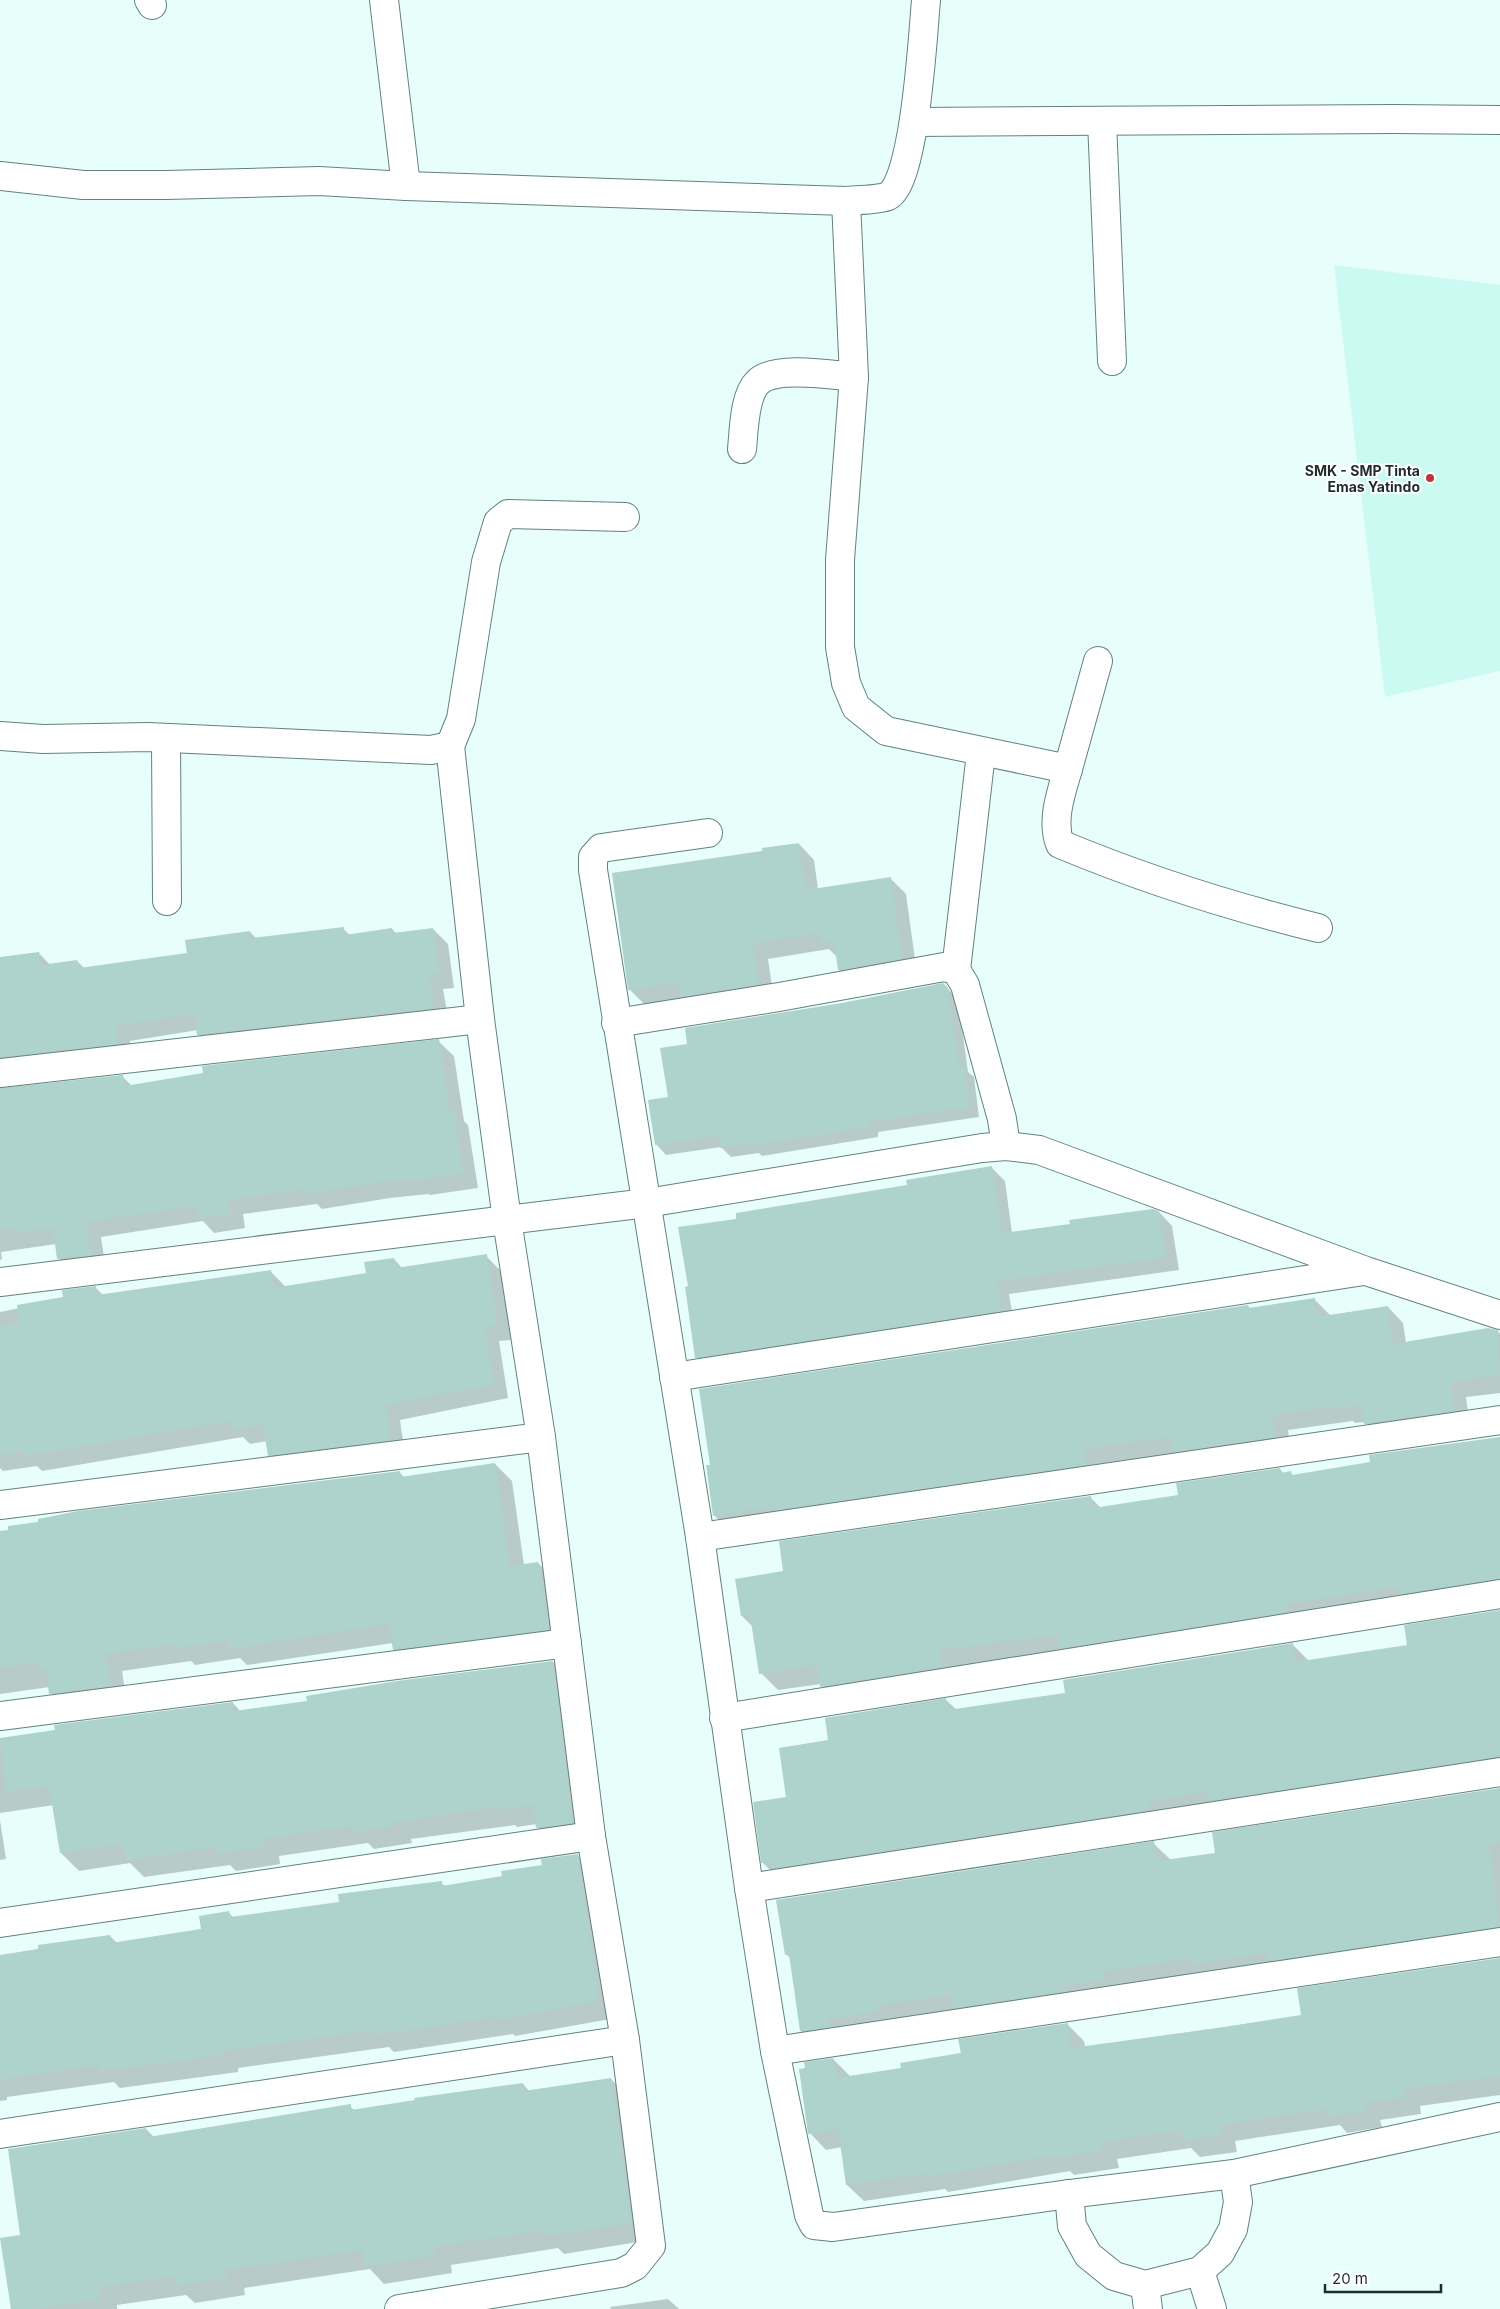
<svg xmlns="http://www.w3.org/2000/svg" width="1500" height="2309" viewBox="0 0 1500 2309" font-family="Inter,sans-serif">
<rect width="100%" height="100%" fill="#e8fefa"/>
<polygon fill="#cbfaf3" points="1334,265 1500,285 1500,671 1385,697"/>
<g fill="#0003">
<polygon points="799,844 814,860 818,889 890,878 906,894 917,974 855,986 839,970 837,957 829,949 768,959 774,1000 645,1005 629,989 764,852"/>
<polygon points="343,929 350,935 392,929 397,934 433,929 448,944 454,988 443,989 449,1023 213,1050 198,1034 198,1030 130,1041 132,1059 0,1085 0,994 39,953 50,965 77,961 85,969 188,954 250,932 256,938"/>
<polygon points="943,984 958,999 968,1072 974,1077 979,1117 878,1132 878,1137 762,1156 759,1153 731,1157 721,1147 666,1155 656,1144 689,1045 842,1004"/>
<polygon points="438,1041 454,1056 464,1121 468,1125 478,1188 430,1195 428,1194 390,1198 322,1209 317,1204 243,1214 245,1228 214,1233 203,1221 101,1237 106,1270 74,1274 59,1259 56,1244 1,1252 2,1259 0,1260 0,1090 122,1076 132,1086"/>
<polygon points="992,1168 1005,1181 1012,1233 1159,1212 1172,1226 1179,1270 1009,1294 1014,1324 709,1371 696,1357 689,1287 738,1220"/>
<polygon points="486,1256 501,1271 511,1340 499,1341 508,1398 400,1420 405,1455 284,1470 269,1455 267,1441 250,1444 243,1437 42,1471 37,1466 3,1471 0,1468 0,1312 65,1299 95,1287 103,1295 270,1271 285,1286 368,1275 394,1259 403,1269"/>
<polygon points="1314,1299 1330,1315 1388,1307 1403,1323 1406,1343 1498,1331 1500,1334 1500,1393 1466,1397 1470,1426 1381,1439 1365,1422 1355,1423 1353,1421 1288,1430 1291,1452 1189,1467 1175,1453 1099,1464 1101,1480 730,1531 714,1515 1248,1306 1251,1309"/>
<polygon points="1500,1438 1500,1598 956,1667 958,1684 839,1703 821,1684 778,1690 761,1673 753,1627 742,1616 785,1572 1090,1497 1101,1508 1179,1496 1280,1469 1284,1474 1291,1473 1294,1476 1371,1463"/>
<polygon points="495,1464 512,1481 524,1565 538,1563 555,1580 565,1646 411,1666 394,1649 393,1643 247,1665 240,1658 195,1665 191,1661 122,1671 127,1703 68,1711 51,1693 50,1687 0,1694 0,1532 399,1472 405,1478"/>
<polygon points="1500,1611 1500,1775 780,1880 762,1862 787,1798 830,1741 946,1700 957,1710 1067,1694 1292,1644 1309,1661 1409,1646"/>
<polygon points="553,1662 571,1680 590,1840 555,1845 538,1828 537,1824 517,1827 515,1825 411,1839 412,1843 374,1849 368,1843 279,1856 280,1864 236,1871 230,1865 144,1877 130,1863 79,1871 61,1853 54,1805 0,1813 0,1739 233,1703 241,1712"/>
<polygon points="1500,1789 1500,1946 818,2048 801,2031 791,1959 786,1954 1153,1843 1171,1860 1217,1854"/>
<polygon points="0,1820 6,1859 0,1860"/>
<polygon points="577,1855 595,1872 616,2018 515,2036 513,2034 394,2052 389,2047 238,2068 238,2072 120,2088 114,2082 7,2097 7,2100 0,2101 0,1956 110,1936 117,1943 203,1930 228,1912 234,1918 340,1903 441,1883 445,1886 503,1877"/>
<polygon points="1500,1958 1500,2095 1420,2106 1421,2114 1380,2120 1382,2127 1347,2133 1340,2125 1281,2134 1235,2141 1237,2152 1200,2157 1191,2148 1117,2159 1119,2168 1074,2175 1070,2171 948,2192 945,2189 864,2201 847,2185 842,2147 826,2150 810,2133 833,2059 850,2076 903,2069 1067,2024 1084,2041 1085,2047 1302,2016"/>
<polygon points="611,2079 629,2098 650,2240 564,2254 558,2248 451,2265 452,2273 384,2284 370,2269 244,2288 245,2295 195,2303 186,2295 117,2305 117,2309 12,2309 21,2236 146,2129 154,2137 350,2106 355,2111 523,2084 530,2092"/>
<polygon points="668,2299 679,2309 611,2309 610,2307"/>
</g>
<g fill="#aed2cc">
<polygon points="799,843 806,890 891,877 902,959 838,970 834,941 821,943 820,933 753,943 759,984 681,997 679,983 628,990 612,873 762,851 762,848"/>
<polygon points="344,927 345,935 392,928 393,933 433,928 440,973 429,974 434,1008 197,1035 194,1014 115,1026 118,1044 0,1057 0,957 39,952 41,965 77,960 79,968 187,953 185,940 250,931 251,938"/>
<polygon points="943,983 948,988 959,1066 964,1065 970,1107 868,1122 869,1127 750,1146 750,1143 720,1148 718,1136 655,1145 648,1100 668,1097 660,1048 687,1044 685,1028 842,1003"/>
<polygon points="439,1039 450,1110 454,1109 463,1173 413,1181 413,1179 374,1183 306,1194 305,1189 228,1200 230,1213 198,1218 196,1206 86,1222 91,1255 57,1259 53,1228 17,1233 17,1228 0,1231 0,1088 123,1075 125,1086 203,1073 202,1066"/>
<polygon points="992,1166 1002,1233 1070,1224 1069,1220 1153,1209 1159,1211 1166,1257 997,1281 1001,1311 695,1358 685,1287 688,1286 678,1227 736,1219 736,1213 907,1185 906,1180"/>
<polygon points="487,1254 497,1325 485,1327 494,1384 386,1405 391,1440 268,1456 263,1425 234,1429 232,1421 26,1456 25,1451 0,1455 0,1326 20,1323 17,1305 63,1297 62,1290 96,1286 97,1295 271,1270 274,1288 366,1273 364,1262 394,1258 396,1268"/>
<polygon points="1315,1298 1317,1317 1388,1306 1393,1344 1488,1328 1498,1330 1500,1375 1451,1382 1455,1411 1364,1424 1361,1405 1338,1408 1338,1406 1273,1415 1276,1437 1172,1452 1170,1437 1084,1449 1086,1465 775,1510 774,1506 713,1516 706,1465 710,1465 699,1389 1248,1305 1249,1308"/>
<polygon points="1500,1437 1500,1579 1400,1594 1398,1587 1287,1604 1288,1612 1059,1649 1057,1635 940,1650 942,1667 820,1687 817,1665 759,1674 750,1615 741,1616 735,1579 783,1571 779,1541 1091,1496 1093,1508 1178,1495 1176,1483 1280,1468 1281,1473 1291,1471 1292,1475 1370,1462 1369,1455"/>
<polygon points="495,1463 510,1566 538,1562 549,1630 393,1650 389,1624 229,1649 228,1641 176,1648 176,1644 106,1654 110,1686 49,1694 46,1669 38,1670 37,1662 0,1668 0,1531 8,1530 8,1526 38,1522 38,1519 78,1511 400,1471 401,1477"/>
<polygon points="1500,1610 1500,1757 1208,1801 1207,1792 1148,1801 1150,1810 772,1869 770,1862 761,1863 753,1802 786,1797 779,1748 828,1740 825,1718 946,1698 948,1710 1065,1693 1063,1680 1293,1643 1295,1662 1407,1645 1404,1625"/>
<polygon points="553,1661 573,1823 536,1828 533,1805 498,1810 498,1807 394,1822 395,1826 355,1832 354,1826 262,1839 263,1847 217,1854 216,1847 126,1860 123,1844 60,1853 49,1786 6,1792 0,1738 55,1730 54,1725 233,1702 234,1711 307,1701 306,1696 397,1681"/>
<polygon points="1500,1788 1500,1842 1489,1844 1500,1927 1268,1961 1267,1953 1191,1965 1190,1959 1102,1972 1103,1980 1062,1986 1063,1992 954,2008 952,1995 877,2005 878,2012 828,2019 829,2027 800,2031 789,1954 785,1955 776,1900 1154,1841 1157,1861 1215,1853 1212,1832"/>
<polygon points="578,1854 599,2001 497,2020 496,2017 376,2035 375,2030 221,2051 222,2055 101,2071 100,2065 0,2079 0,1955 38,1949 38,1945 110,1935 111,1943 201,1929 199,1916 229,1911 230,1917 339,1902 338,1894 442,1881 442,1886 502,1876 501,1871 542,1865 541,1859"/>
<polygon points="1500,1958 1500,2076 1404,2089 1405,2098 1364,2103 1366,2111 1329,2117 1328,2109 1264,2118 1219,2125 1221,2135 1182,2141 1181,2130 1101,2142 1103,2151 1056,2158 1055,2155 930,2176 929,2173 846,2185 838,2129 808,2134 799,2069 805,2068 804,2062 833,2058 836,2078 901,2068 900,2063 961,2053 958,2039 1068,2023 1071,2048 1218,2028 1301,2015 1297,1988"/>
<polygon points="611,2078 632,2223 544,2236 543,2230 433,2247 435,2256 365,2266 362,2250 226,2270 227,2278 176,2285 174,2276 99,2287 101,2299 34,2309 11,2309 0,2238 20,2235 8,2149 146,2128 148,2137 351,2104 351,2110 415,2100 414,2098 523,2083 524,2091"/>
</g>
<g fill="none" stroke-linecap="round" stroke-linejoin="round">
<defs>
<g id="street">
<polyline points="149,0 152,5"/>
<polyline points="384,0 406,186"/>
<polyline points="1102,121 1112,361"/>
<polyline points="914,122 1394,119 1500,120"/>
<path d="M0,176l83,9h83l153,-4 87,5 440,15c11,-1 33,-1 42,-5 27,-14 35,-163 38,-196"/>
<path d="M846,201l8,176 -14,183v87l6,36 10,24 30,24 182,38c-7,24 -17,52 -8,75 84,35 169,62 258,84"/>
<path d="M742,449c2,-19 2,-54 16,-67 18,-17 74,-7 96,-5"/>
<polyline points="0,736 43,739 148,737 431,750 450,746 461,719 486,562 498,522 508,514 625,517"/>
<polyline points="166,739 167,901"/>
<polyline points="1068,769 1098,661"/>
<polyline points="708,833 601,848 593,857 593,870 700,1537 749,1888 775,2051 809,2215 814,2225 833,2227 1069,2194 1234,2174 1500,2117"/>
<polyline points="956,970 981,753"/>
<polyline points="616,1023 779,997 944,967 956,970 965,985 1002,1119 1006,1146"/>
<polyline points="0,1073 480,1019"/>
<polyline points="0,1282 647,1203 982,1148 1006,1146 1039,1150 1366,1271 1500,1315"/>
<polyline points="674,1377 1364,1271"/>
<polyline points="0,1505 541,1437"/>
<polyline points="700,1537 1500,1420"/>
<polyline points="0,1716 567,1643"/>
<polyline points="724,1718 1500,1594"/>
<polyline points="749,1888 1500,1772"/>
<polyline points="0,1923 591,1836"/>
<polyline points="775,2051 1500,1942"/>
<polyline points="0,2134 625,2040"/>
<polyline points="1069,2194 1072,2226 1088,2255 1114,2276 1145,2285 1200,2271 1220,2253 1233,2229 1238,2202 1234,2174"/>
<polyline points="1200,2271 1212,2309"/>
<polyline points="1145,2285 1148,2309"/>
<polyline points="399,2309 621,2273 635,2266 651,2246 625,2040 591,1836 541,1437 507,1220 480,1019 450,746"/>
</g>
</defs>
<use href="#street" stroke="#61837d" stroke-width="30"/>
<use href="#street" stroke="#fff" stroke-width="28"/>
</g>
<circle fill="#c2323b" stroke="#fff" stroke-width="2" cx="1430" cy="478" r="5"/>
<g text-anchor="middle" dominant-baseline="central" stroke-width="4" stroke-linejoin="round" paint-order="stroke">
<g font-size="14" font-weight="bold" fill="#1e2d2a" stroke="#fff" text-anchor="end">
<text x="1420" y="470">SMK - SMP Tinta<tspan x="1420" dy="16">Emas Yatindo</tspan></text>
</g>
</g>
<path d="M1325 2284v8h116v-8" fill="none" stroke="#1e2d2a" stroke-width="2.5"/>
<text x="1332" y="2284" font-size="15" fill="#1e2d2a" stroke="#ffffff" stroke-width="4" paint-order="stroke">20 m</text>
</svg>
